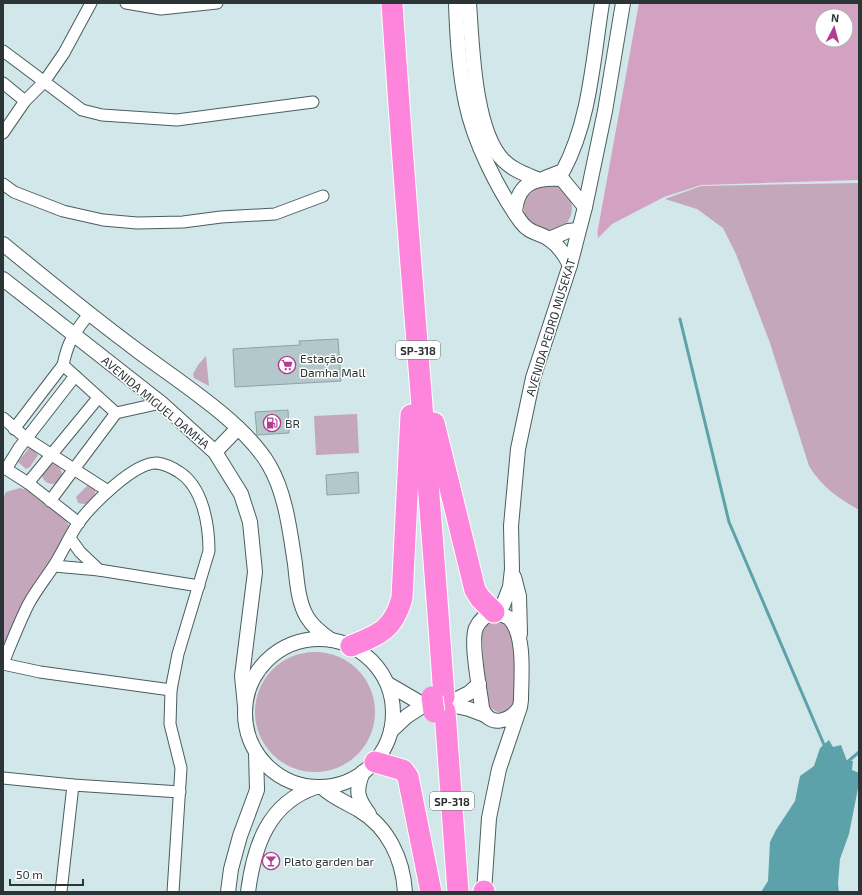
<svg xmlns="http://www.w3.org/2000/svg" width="862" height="895" viewBox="0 0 862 895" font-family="'Exo 2',sans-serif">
<rect width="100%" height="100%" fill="#d1e7e9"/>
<g fill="#c4a7ba">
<path d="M859,183v327c-22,-13 -36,-22 -50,-44l-39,-123 -34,-89 -13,-26 -26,-19 -32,-10 36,-13z"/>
<circle cx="548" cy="208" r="24"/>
<polygon points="206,356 209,386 194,378 193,374 198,365"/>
<polygon points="357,414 359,453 316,455 314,416"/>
<polygon points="29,448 32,448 38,455 30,467 26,469 18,462"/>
<circle cx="52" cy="474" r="10"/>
<polygon points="88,485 95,490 96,497 89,505 78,503 76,497"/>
<polygon points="20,488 28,490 65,518 71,530 3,649 3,499 6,492"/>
<path d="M497,621l8,2 8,12 3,62c-4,19 -22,21 -30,3l-4,-64c1,-9 6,-13 15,-15z"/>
<circle cx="315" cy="712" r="60"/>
</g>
<path fill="#d3a2c3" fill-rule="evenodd" d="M639,3h220v177l-158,5 -37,12 -52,27 -14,14v-6l-2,8zM822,16h24v24h-24z"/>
<polygon fill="#5da2aa" points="829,740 833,747 841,745 847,761 853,761 852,770 859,773 859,783 849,834 840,859 838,883 839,892 761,892 768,881 770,842 776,830 795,801 800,776 814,766 820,748"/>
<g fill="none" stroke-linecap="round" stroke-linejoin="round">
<g stroke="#5da2aa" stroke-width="3">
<polyline points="680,319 729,522 825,747"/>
<polyline points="845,764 859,752"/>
</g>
</g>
<g fill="#b3c8ca" stroke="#8ea2a4">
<polygon points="338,339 341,381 235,387 233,349 300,345 299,341"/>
<polygon points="288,410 289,433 257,435 255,412"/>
<polygon points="358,472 359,493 327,495 326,475"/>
</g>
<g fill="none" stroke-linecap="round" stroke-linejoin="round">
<defs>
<g id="minor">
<polyline points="126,3 161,9 217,3"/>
<polyline points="3,51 82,110 102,115 177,120 313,102"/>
<polyline points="3,83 25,101"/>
<polyline points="3,133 25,101 44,82 64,53 91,3"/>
<polyline points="3,184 14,192 63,211 103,220 137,223 183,222 221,217 275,214 323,196"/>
<path d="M89,314c-15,19 -21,27 -26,51l53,48 45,-10"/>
<polyline points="3,418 27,439 108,491"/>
<polyline points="14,429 63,365"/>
<polyline points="3,467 28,483 79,523"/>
<polyline points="6,469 19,448 75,376"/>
<polyline points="28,483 98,398"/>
<polyline points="50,501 116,413"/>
<polyline points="70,538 80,552 99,570"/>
<polyline points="54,566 99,570 199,586"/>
<path d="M3,663c8,-19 16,-40 25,-58 8,-15 18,-27 27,-41 8,-13 15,-29 24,-42 13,-17 55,-60 78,-59 7,1 16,5 22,9 24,15 30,53 30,79l-31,103 -7,36 -1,34 11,44 -8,124"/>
<polyline points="3,664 40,672 171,690"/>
<polyline points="3,778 73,785 180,792"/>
<polyline points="61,892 73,785"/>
</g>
<g id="tertiary">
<path d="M456,3c1,33 3,68 10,100 8,39 32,87 55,119 9,12 17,10 28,17 9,6 16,16 21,26"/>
<path d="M469,3c3,41 5,127 34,157 10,10 22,14 34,19"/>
<path d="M545,178l18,-7c27,-50 30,-112 39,-168"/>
<path d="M515,213c2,-31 21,-36 47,-34l23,28"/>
<polyline points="549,239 568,231 578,230"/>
<path d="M3,244c44,36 89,73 135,107 40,30 106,71 131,114 17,29 21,67 26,99 2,17 3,38 12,53 6,10 14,16 24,23"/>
<polyline points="3,279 161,403 215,452 241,494 250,522 255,572 242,676 245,706"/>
<polyline points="215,452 238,428"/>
<polyline points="514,577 519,596 520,634"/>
<polyline points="494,612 503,605 510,587 512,569 511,526 518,449 533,378 570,265 585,207 605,111 623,3"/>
<circle cx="319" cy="713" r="74"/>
<polyline points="388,684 424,705 447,704 469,709 485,715"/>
<polyline points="447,704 469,693 479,684"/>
<polyline points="391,731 407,716 424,705"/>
<path d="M363,772c-8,19 -6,26 6,42"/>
<path d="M322,787c10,10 25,16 37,23 29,17 44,49 46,82"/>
<polyline points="228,892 231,869 240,836 257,790 256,752"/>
<path d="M248,892c6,-46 20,-89 68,-105"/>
<path d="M484,892l5,-74 10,-49 21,-62 1,-7c0,-22 5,-66 -12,-82 -4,-3 -10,-4 -15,-6 -8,3 -14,7 -18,16 -6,14 4,62 6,80 7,20 28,14 38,-1"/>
</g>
<g id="motorway">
<path d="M392,3c15,232 36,463 52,694"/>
<polyline points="434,423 475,590 480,598 494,612"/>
<path d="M351,646c29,-12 42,-16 51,-48l9,-183"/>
<polyline points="445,711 458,892"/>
<polyline points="375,762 403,770 408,777 431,892"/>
<polyline points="484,892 484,891"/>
</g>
</defs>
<use href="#minor" stroke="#4b5d5f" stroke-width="13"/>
<use href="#tertiary" stroke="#4b5d5f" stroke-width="16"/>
<use href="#motorway" stroke="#fff" stroke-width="23"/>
<use href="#minor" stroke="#fff" stroke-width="11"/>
<use href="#tertiary" stroke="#fff" stroke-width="14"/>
<use href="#motorway" stroke="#fd85db" stroke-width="21"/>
<defs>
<polyline id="motorway-bridge" points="432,697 434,712"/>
</defs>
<use href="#motorway-bridge" stroke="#fff" stroke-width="23" stroke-linecap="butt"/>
<use href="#motorway-bridge" stroke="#fd85db" stroke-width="21"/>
</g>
<defs>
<symbol id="supermarket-ring" viewBox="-11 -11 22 22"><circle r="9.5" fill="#fff" stroke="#b13c94" stroke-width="1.5"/><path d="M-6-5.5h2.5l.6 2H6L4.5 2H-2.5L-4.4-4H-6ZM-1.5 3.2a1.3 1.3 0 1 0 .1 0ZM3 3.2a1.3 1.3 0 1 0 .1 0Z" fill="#b13c94"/></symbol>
<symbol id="fuel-ring" viewBox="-11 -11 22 22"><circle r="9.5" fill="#fff" stroke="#b13c94" stroke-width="1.5"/><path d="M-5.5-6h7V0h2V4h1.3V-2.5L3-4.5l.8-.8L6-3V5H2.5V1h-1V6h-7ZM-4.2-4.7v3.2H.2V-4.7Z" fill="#b13c94"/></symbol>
<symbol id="bar-ring" viewBox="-11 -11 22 22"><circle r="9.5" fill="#fff" stroke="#b13c94" stroke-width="1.5"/><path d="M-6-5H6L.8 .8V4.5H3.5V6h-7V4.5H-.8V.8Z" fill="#b13c94"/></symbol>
</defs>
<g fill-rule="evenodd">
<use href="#supermarket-ring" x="277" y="355" width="20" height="20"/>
<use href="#fuel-ring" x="262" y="413" width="20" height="20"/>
<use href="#bar-ring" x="261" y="851" width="20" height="20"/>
</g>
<g text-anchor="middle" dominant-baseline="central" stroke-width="3" stroke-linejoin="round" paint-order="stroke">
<g fill="#fff" stroke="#6b7272" stroke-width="1">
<rect x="396" y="341" width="44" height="18" rx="3"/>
<rect x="430" y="792" width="44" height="18" rx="3"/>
</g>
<g font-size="11" font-weight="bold" fill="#2c3535">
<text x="418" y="350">SP-318</text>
<text x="452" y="801">SP-318</text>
</g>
<g font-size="12" fill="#2c3535" stroke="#fff">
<text transform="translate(550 327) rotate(-73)">AVENIDA PEDRO MUSEKAT</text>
<text transform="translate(156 402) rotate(40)">AVENIDA MIGUEL DAMHA</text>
</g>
<g font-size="12" fill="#2c3535" stroke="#fff" text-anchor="start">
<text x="300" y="358">Estação<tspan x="300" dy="14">Damha Mall</tspan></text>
<text x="285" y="423">BR</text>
<text x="284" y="861">Plato garden bar</text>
</g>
</g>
<rect width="862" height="895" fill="none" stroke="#2c3535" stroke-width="8"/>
<g transform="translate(834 28) rotate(6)"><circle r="19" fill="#ffffff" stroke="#abaeae"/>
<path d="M0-3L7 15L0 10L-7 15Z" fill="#b13c94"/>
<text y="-6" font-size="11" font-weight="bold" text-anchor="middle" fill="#2c3535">N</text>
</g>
<path d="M10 879v6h73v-6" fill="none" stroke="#2c3535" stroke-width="2"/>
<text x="16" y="879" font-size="12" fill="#2c3535" stroke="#ffffff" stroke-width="3" paint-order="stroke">50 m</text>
</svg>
